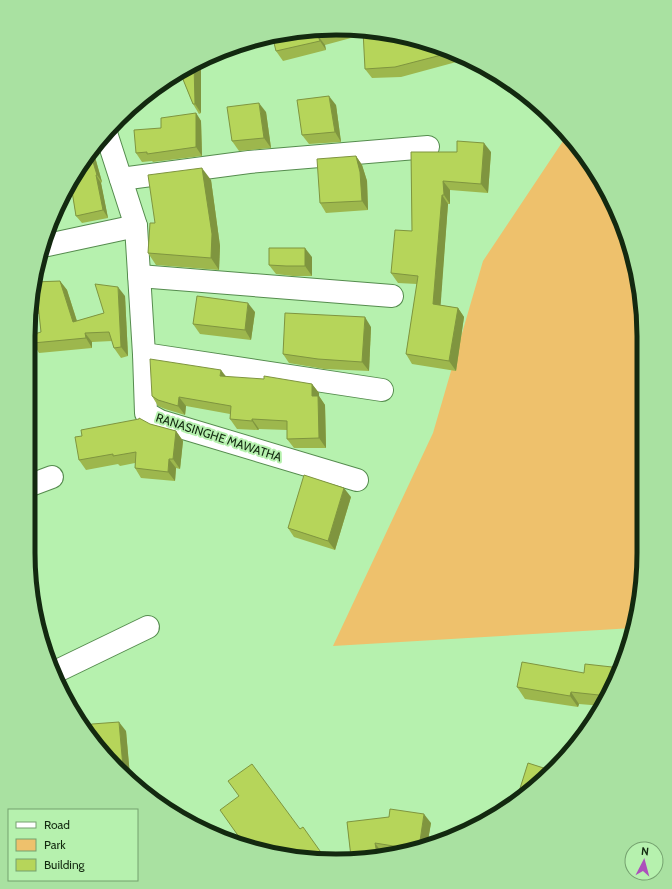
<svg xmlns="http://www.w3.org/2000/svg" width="672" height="889" viewBox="0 0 672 889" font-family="Cabin,sans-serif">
<rect width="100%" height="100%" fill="#b6f1ae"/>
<polygon fill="#eec16c" points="567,135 592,165 628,237 641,296 641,593 633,628 333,646 433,433 483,261"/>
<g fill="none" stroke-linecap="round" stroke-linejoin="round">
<defs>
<g id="street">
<polyline points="106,133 136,226 144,354 146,413 160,421 357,480"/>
<polyline points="121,179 249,162 428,147"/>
<polyline points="43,246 136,226"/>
<polyline points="139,276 392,296"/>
<polyline points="144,354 382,390"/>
<polyline points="28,486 52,477"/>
<polyline points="55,672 148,627"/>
</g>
</defs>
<use href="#street" stroke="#558c4e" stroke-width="24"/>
<use href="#street" stroke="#fff" stroke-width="22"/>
</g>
<g fill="#9db74d">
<polygon points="336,28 361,30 362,35 325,45 326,50 283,61 276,51"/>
<polygon points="454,51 458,54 460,61 401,77 372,78 365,69"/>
<polygon points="201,61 201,113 199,114 193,104 180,72"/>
<polygon points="336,105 341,142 309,144 302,135"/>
<polygon points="266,112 271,148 239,151 232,141"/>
<polygon points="196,113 201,121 202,156 153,162 152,161 142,162 136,153 161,128"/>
<polygon points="96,146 99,155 95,157 102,182 101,183 108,218 82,223 76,216 72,191 70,188 80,165"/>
<polygon points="411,152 491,152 488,193 450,190 450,204 448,204 440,305 458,308 464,317 456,371 412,364 406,354 417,284 398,283 391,273 412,231"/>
<polygon points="356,156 362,165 367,181 368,210 326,213 320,203"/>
<polygon points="211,180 220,246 219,270 156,265 148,253 155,223"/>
<polygon points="312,257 312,276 293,276 276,274 269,265"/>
<polygon points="60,281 67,290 77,321 104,313 125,296 128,356 121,358 114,348 112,341 92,342 92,348 39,353 33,343 41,332 39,314 31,314 29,312 34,282"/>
<polygon points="255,312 251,340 200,334 193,324"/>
<polygon points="371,327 369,371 324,369 289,363 283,354"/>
<polygon points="226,377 312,384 319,393 319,396 325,405 326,448 294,448 287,439 287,430 259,429 258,430 237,429 230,419 230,414 186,406 185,415 165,409 158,406 152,396"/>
<polygon points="150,424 176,431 183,441 180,469 176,468 175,481 141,478 135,468 135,463 120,466 118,464 86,470 79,460 82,436"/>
<polygon points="351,497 335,550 294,537 288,528"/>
<polygon points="621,668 603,706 579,704 578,707 525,699 517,687 584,673"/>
<polygon points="86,727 126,731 130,776 126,776"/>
<polygon points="347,822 431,823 427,846 389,854 382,853 382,855 356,860 353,860 351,857"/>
</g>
<g fill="#7f953f">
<polygon points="358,30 361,30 362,35"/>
<polygon points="318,36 325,45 326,50 320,41"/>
<polygon points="453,51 458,54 460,61"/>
<polygon points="201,61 201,113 195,104 194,64"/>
<polygon points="329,96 336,105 341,142 335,132"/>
<polygon points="259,103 266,112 271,148 264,138"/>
<polygon points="196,113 201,121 202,156 196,147"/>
<polygon points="484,143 491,152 488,193 481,184"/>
<polygon points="96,146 99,155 94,148"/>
<polygon points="91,151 95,157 102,182 97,175 90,152"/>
<polygon points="356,156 362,165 367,181 368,210 362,201"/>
<polygon points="202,168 211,180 220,246 219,270 211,258"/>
<polygon points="96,175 101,183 108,218 103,210"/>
<polygon points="443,181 450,190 450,204 444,195"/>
<polygon points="442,195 448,204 440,314 433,304"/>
<polygon points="305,248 312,257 312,276 305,266"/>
<polygon points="60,281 67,290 80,331 73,322"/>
<polygon points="118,287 125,296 128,356 121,347"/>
<polygon points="248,303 255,312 251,340 245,330"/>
<polygon points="458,308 464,317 456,371 449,361"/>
<polygon points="365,317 371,327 369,371 362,362"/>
<polygon points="85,333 92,342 92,348 86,338"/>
<polygon points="221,370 228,379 220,376"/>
<polygon points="312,384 319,393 319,396 325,405 326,448 319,438 312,396"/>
<polygon points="179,397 186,406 185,415 178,406"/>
<polygon points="252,419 259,429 258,430 252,421"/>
<polygon points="176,431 183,441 180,469 173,459"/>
<polygon points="169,459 176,468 175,481 168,472"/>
<polygon points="344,488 351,497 335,550 328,541"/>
<polygon points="571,692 579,704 578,707 570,696"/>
<polygon points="119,722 126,731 130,776 123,767"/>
<polygon points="424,814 431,823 427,846 419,848"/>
<polygon points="375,843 382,853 382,855 378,856 377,854"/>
</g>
<g fill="#b6d55a" stroke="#7f953f">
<polygon points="336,28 343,29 318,36 320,41 276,51 272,35 276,34"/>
<polygon points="363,31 396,34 453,52 395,67 365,69"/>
<polygon points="194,64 195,104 193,104 180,72"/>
<polygon points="329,96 335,132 302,135 297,100"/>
<polygon points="259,103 264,138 232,141 227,107"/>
<polygon points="196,113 196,147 147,154 147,152 136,153 134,130 161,128 161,118"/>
<polygon points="457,141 484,143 481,184 443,181 444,195 442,195 433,304 458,308 449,361 406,354 418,276 391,273 395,230 412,231 411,152 457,152"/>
<polygon points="90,152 97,175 96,175 103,210 76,216 71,185 80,165"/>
<polygon points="356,156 360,172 362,201 320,203 317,159"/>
<polygon points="202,168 212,234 211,258 148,253 150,223 155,223 148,175"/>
<polygon points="269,248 305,248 305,266 286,266 269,265"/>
<polygon points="60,281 73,322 104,313 95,284 118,287 121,347 114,348 109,332 85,333 86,338 33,343 31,335 41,332 38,304 31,304 34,282"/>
<polygon points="197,296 248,303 245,330 193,324"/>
<polygon points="285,313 365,317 362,362 318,359 283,354"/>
<polygon points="150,359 221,370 220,376 264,379 264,376 312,384 312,396 318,396 319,438 287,439 287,421 252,419 252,421 230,419 231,406 179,397 178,406 158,400 152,396"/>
<polygon points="139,418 150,424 176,431 173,459 169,459 168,472 135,468 136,452 113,456 113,454 79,460 75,437 82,436 81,430 139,419"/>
<polygon points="304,475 344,488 328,541 288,528"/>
<polygon points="522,662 584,673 585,664 621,668 608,696 571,692 570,696 517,687"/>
<polygon points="119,722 123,767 118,767 86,727 92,724"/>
<polygon points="528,763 553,771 520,799 517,798"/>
<polygon points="252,764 300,829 303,827 325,858 276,855 244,844 220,810 239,796 228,781"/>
<polygon points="390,809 424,814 419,848 412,849 375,843 377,854 351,857 347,822 389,817"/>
</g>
<g text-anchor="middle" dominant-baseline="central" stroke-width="4" stroke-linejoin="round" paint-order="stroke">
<g font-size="12" fill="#132910" stroke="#b6f1ae">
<text transform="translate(219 437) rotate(18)">RANASINGHE MAWATHA</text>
</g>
</g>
<path d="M0 0H672V889H0ZM336 35H336A301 301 0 0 1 637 336V553A301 301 0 0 1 336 854H336A301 301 0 0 1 35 553V336A301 301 0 0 1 336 35Z" fill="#a9e1a1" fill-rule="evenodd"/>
<path fill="none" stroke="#132910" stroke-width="5" d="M336 35H336A301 301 0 0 1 637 336V553A301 301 0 0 1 336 854H336A301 301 0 0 1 35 553V336A301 301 0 0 1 336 35Z"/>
<rect x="8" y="809" width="130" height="72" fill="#b6f1ae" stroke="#75a16f"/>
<rect x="16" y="822" width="20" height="6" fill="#ffffff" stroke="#75a16f"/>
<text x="44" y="829" font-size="12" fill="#132910">Road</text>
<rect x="16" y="839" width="20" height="12" fill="#eec16c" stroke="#75a16f"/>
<text x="44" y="849" font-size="12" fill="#132910">Park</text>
<rect x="16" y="859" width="20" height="12" fill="#b6d55a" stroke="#75a16f"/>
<text x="44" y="869" font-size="12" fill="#132910">Building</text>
<g transform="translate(644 861) rotate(6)"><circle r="19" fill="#b6f1ae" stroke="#75a16f"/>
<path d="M0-3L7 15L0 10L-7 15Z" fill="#ac50bb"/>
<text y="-6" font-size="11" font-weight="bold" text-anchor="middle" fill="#132910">N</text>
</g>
</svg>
